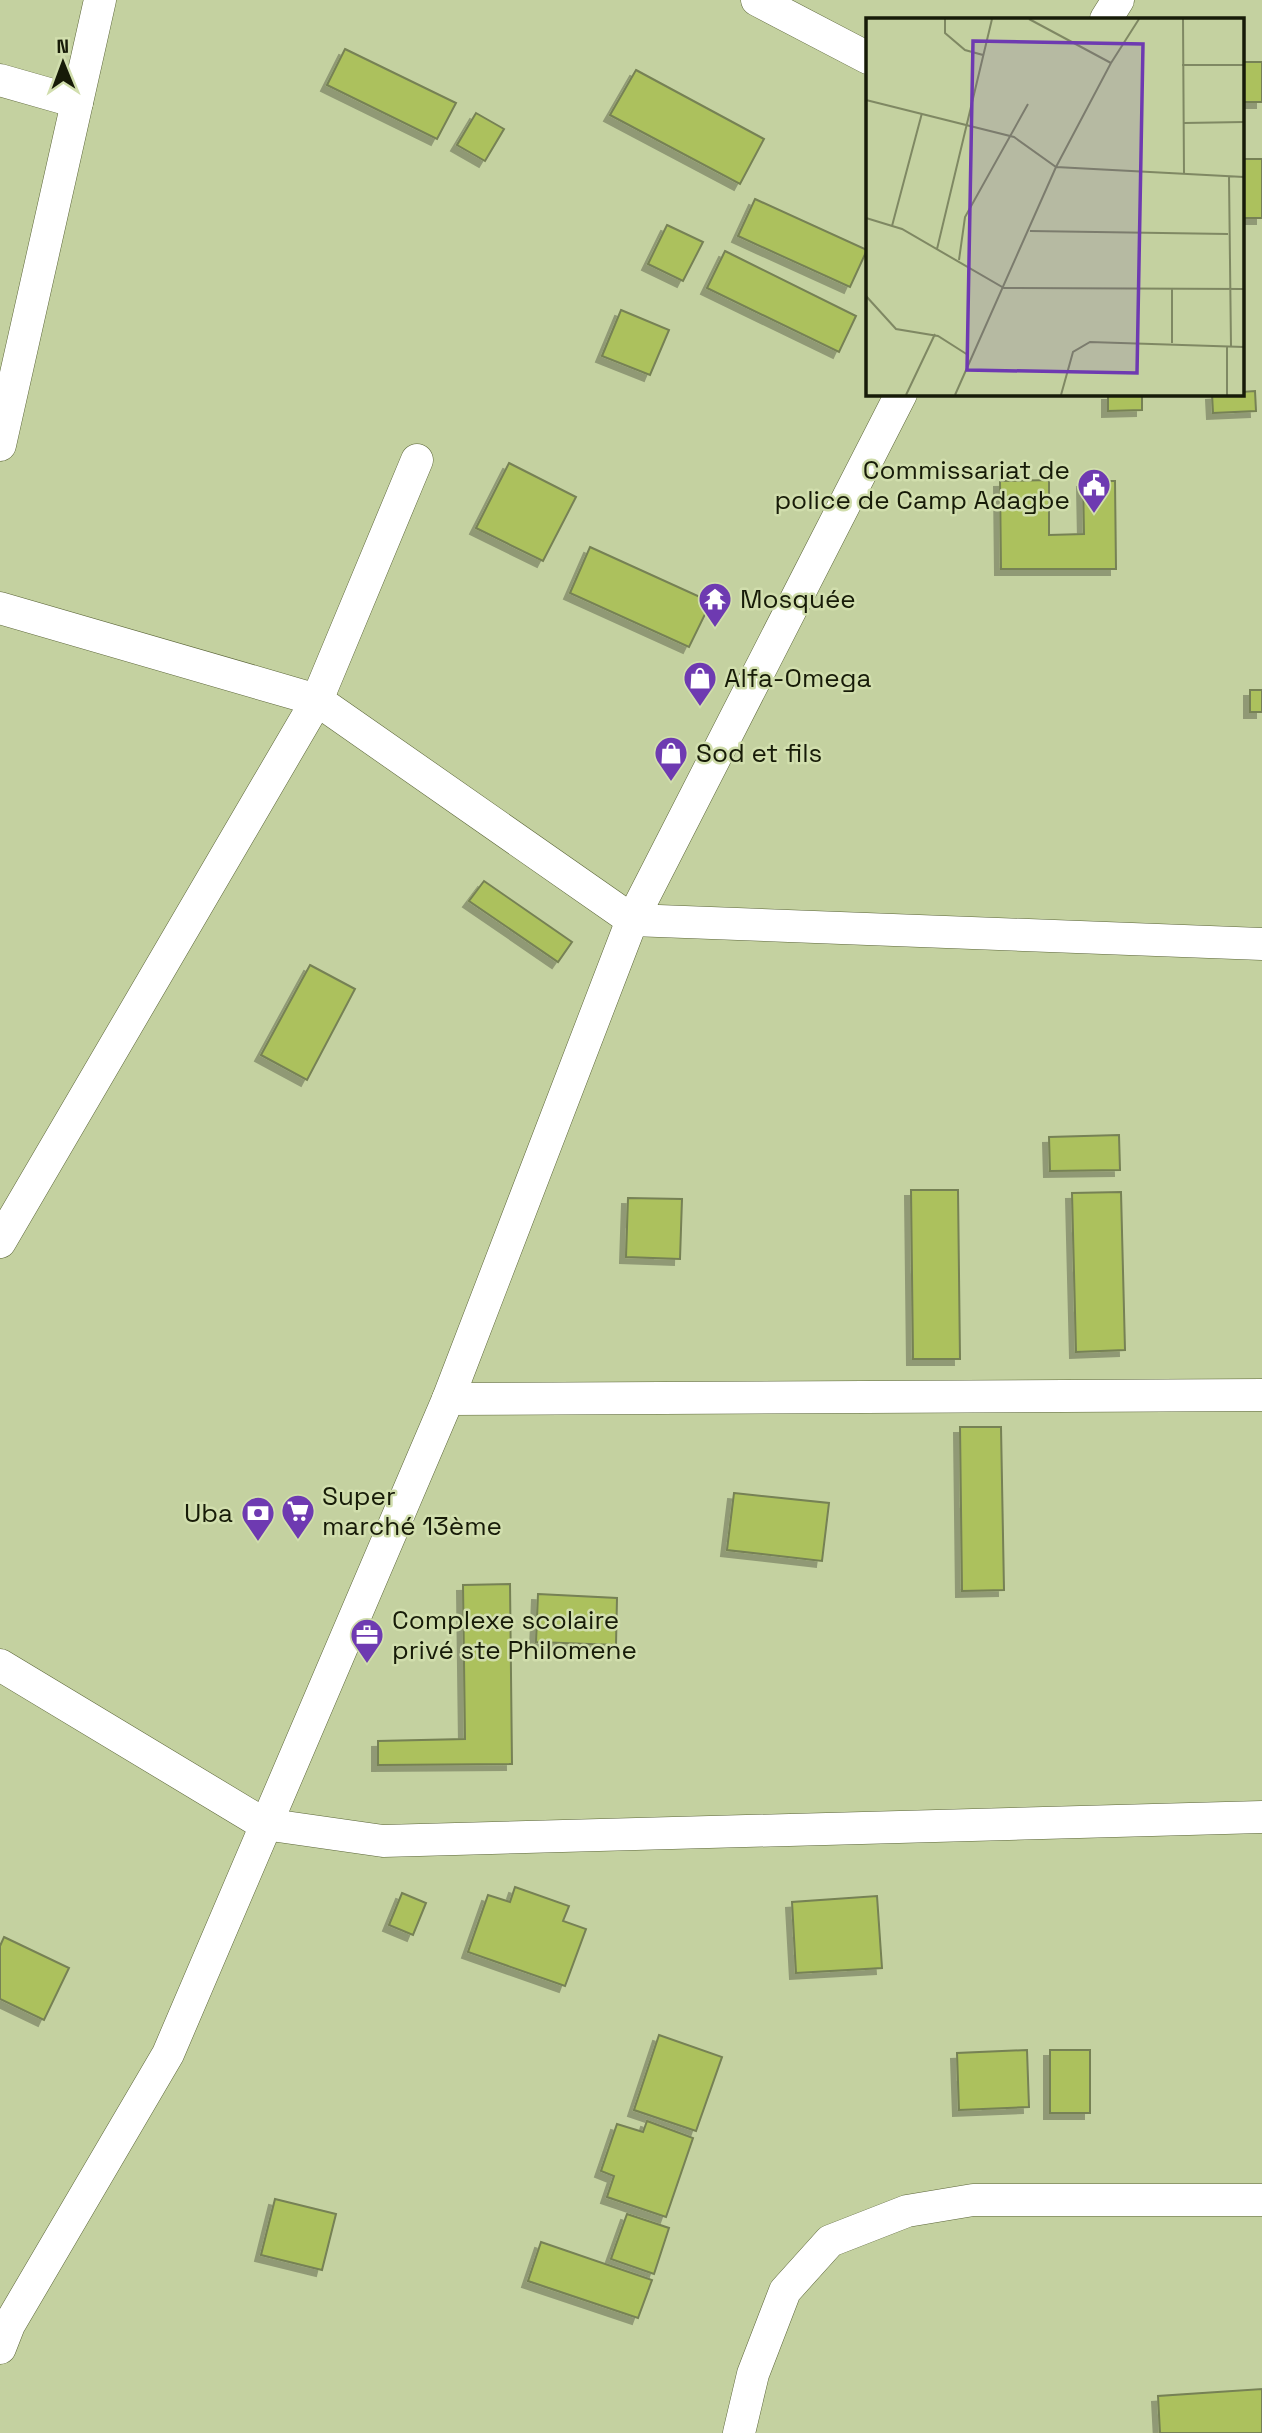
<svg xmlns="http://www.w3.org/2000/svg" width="1262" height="2433" viewBox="0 0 1262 2433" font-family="'Space Grotesk',sans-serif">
<defs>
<filter id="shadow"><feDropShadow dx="-6" dy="6" stdDeviation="0" flood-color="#0004"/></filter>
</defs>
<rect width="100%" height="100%" fill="#c4d1a0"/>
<g fill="#acc15d" stroke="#768154" stroke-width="2" filter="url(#shadow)">
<polygon points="345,49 456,103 437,139 327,85"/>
<rect x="1243" y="62" width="19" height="40"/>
<polygon points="636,70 764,139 740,184 610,115"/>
<polygon points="476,113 504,129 485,161 457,145"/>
<rect x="1243" y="159" width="19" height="59"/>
<polygon points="755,199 867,250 850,287 738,236"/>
<polygon points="667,225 703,242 683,281 648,264"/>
<polygon points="725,251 856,316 839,352 707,288"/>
<polygon points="621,310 669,330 650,375 602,356"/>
<polygon points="1255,391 1256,411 1213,413 1212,394"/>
<polygon points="1108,394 1142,394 1142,410 1108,411"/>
<polygon points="509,463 576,497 543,561 476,528"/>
<polygon points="1049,480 1049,535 1084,534 1083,481 1115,481 1116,569 1001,569 1000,481"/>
<polygon points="590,547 711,602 689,647 570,593"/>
<rect x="1250" y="690" width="12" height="22"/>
<polygon points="484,881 572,942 558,962 469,901"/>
<polygon points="310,965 355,989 307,1080 261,1055"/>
<polygon points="1119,1135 1120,1170 1050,1171 1049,1137"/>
<polygon points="911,1190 958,1190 960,1359 913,1359"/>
<polygon points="1121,1192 1125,1350 1076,1352 1072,1193"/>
<polygon points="628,1198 682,1199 680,1259 626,1257"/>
<polygon points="960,1427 1001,1427 1004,1590 962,1591"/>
<polygon points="734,1493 829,1503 822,1561 727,1550"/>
<polygon points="510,1584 512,1764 378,1765 378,1741 465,1739 463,1585"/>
<polygon points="538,1594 617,1598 616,1645 536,1642"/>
<polygon points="515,1887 569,1906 563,1921 586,1929 565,1986 468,1952 488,1895 510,1902"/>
<polygon points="402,1893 426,1903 413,1935 389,1925"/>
<polygon points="877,1896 882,1968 796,1973 792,1902"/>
<polygon points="4,1937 69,1968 44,2020 0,1999 0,1946"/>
<polygon points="659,2035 722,2057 696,2131 634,2110"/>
<polygon points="1027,2050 1029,2107 959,2110 957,2053"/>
<rect x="1050" y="2050" width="40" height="63"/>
<polygon points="647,2121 693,2138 666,2217 607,2197 614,2176 601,2171 617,2124 643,2132"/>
<polygon points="275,2199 336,2214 322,2270 261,2255"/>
<polygon points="627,2214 669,2228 654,2274 611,2259"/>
<polygon points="541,2242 652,2280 638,2318 528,2281"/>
<polygon points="1262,2389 1262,2433 1160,2433 1158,2396"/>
</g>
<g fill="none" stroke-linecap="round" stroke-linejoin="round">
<defs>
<g id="minor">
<polyline points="757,0 868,58"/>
<polyline points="1106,19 1118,0"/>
<polyline points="0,80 77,102"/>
<polyline points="0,445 100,0"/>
<polyline points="0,608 317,700 632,920 1262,944"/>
<polyline points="0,1242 317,700 417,460"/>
<polyline points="448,1399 1262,1395"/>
<polyline points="0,1665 264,1824 383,1841 1262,1817"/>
<polyline points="0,2348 9,2325 168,2054 448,1399 632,920 901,394"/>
<polyline points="739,2433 753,2374 785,2291 830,2241 907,2211 973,2200 1262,2200"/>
</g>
</defs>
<use href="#minor" stroke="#5b6538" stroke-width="33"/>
<use href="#minor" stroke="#fff" stroke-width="32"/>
</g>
<defs>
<symbol id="civic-pin" viewBox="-11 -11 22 30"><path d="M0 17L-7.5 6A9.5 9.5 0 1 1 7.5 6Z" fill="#6e3ab1" stroke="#d1dead"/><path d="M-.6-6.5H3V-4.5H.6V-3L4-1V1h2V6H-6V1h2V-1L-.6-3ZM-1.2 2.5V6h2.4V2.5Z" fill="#fff"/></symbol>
<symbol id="temple-pin" viewBox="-11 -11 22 30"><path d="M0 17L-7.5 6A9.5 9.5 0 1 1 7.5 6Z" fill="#6e3ab1" stroke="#d1dead"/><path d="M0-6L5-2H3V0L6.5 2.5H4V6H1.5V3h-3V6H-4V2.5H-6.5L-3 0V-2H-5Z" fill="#fff"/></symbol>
<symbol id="shop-pin" viewBox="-11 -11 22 30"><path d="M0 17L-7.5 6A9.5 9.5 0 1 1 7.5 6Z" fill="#6e3ab1" stroke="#d1dead"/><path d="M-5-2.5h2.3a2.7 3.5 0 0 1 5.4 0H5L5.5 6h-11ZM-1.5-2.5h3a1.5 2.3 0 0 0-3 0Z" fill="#fff"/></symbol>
<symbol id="supermarket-pin" viewBox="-11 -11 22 30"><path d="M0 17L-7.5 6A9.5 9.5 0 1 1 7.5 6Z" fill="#6e3ab1" stroke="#d1dead"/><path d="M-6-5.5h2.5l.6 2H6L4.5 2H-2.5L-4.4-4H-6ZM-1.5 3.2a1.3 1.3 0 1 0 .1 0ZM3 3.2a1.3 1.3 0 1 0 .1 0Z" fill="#fff"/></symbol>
<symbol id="bank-pin" viewBox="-11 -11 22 30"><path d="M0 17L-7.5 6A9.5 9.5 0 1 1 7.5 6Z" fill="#6e3ab1" stroke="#d1dead"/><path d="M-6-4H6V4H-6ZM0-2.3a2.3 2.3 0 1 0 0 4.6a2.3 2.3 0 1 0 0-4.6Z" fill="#fff"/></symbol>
<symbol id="office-pin" viewBox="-11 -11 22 30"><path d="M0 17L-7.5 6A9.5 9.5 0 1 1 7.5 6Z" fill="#6e3ab1" stroke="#d1dead"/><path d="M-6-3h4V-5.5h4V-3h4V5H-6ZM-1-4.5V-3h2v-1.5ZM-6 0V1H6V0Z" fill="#fff"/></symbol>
</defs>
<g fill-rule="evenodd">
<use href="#civic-pin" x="1075" y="466" width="38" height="52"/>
<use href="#temple-pin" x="696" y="580" width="38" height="52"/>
<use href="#shop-pin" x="681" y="659" width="38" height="52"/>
<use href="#shop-pin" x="652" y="734" width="38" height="52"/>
<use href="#supermarket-pin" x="279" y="1492" width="38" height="52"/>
<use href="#bank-pin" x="239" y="1494" width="38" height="52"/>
<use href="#office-pin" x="348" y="1616" width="38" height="52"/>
</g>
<g text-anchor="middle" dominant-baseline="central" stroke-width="5" stroke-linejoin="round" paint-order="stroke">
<g font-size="26" fill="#171b08" stroke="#d1dead" text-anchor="start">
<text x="1070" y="470" text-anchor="end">Commissariat de<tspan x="1070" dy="30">police de Camp Adagbe</tspan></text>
<text x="740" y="599">Mosquée</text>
<text x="724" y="678">Alfa-Omega</text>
<text x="696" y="753">Sod et fils</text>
<text x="322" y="1496">Super<tspan x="322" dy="30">marché 13ème</tspan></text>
<text x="233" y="1513" text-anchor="end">Uba</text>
<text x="392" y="1620">Complexe scolaire<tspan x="392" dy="30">privé ste Philomene</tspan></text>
</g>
</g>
<g transform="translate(866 18)">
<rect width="378" height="378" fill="#c4d1a0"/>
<path fill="none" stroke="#7f8863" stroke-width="2" d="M79,1v14l20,17 18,5M317,1l1,155M245,45l28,-44M316,47h62M0,82l148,37 42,30 188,10M318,105l60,-1M363,159l2,169M0,200l36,11 102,59 240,1M26,208l30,-113M164,213l198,3M71,231l55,-230M93,242l6,-43 63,-113M0,278l30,33 42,7 30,19M306,325v-54M361,329v48M40,377l29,-61M89,377l101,-228 55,-104 -82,-44M195,377l12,-43 17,-10 154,5"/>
<path fill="#6e3ab1" fill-opacity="0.15" stroke="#6e3ab1" stroke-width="3.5" d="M107,23l170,3 -6,329 -170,-3z"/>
<rect width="378" height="378" fill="none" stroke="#171b08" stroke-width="3.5"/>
</g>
<g transform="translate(63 63) rotate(359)" stroke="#d1dead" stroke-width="5" paint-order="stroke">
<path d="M0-5L12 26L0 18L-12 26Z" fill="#171b08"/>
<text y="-10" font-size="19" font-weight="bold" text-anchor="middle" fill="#171b08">N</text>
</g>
</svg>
